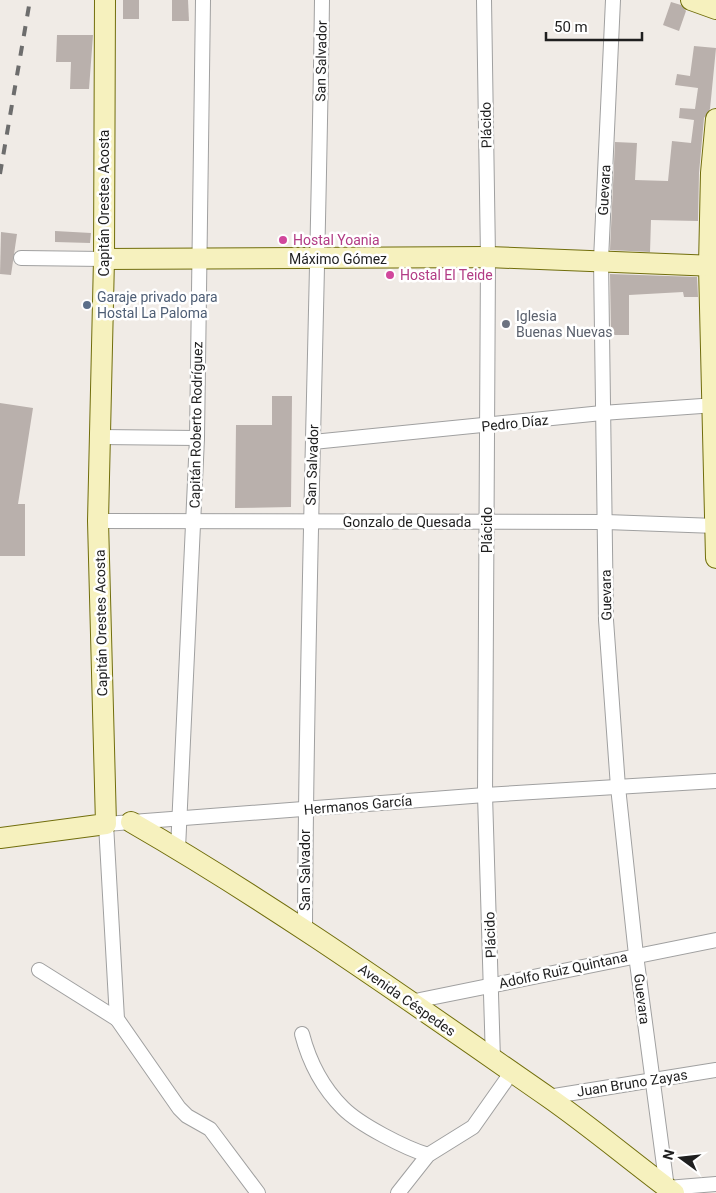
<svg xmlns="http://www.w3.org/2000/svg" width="716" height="1193" viewBox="0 0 716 1193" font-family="Roboto,sans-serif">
<rect width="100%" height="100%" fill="#f0ebe6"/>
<g fill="#b9b0ac">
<rect x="123" y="0" width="16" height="19"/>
<polygon points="172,0 188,0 189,21 172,21"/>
<polygon points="671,2 681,5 686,11 679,31 663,25"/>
<polygon points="57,35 93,35 89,89 70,89 71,62 56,62"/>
<polygon points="694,46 716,48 710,109 704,118 699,173 698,221 651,220 650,252 610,250 615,142 637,143 635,180 668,181 672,141 691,143 694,120 679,118 680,108 695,109 698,88 675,85 677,74 690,76"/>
<polygon points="55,231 91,233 90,243 55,242"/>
<polygon points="1,232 17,234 11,275 0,274"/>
<polygon points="610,274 697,277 698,297 684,297 683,292 629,295 629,335 611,335"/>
<polygon points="272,396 292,396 291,507 235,508 236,425 272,425"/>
<polygon points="0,403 33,408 18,504 25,504 25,556 0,556"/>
</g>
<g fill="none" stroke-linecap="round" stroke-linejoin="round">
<defs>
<g id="street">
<polyline points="484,0 488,257 485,795 493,1060"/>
<polyline points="613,0 601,260 606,620 618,787 636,955 667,1188 716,1184"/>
<polyline points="21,258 104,259"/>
<polyline points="100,437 197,438"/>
<polyline points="313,442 602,413 716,405"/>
<polyline points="98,521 606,522 716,526"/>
<polyline points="178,849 197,438 203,0"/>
<path d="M305,931c1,-311 13,-621 17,-931"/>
<polyline points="39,970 117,1019"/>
<polyline points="410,1002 716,940"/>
<path d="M302,1034c7,27 21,54 41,74 17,17 62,40 85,47"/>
<polyline points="548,1097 716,1070"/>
<polyline points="258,1193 210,1129 187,1116 179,1108 117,1019 106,824 485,795 716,781"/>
<polyline points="398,1193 428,1155 473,1127 511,1073"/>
</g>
<g id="secondary">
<polyline points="691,0 716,9"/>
<polyline points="716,119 711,173 709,266 716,558"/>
<polyline points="104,259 488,257 716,266"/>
<path d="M131,822c144,83 280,180 417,275 43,30 83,64 126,96"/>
<polyline points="0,838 106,824 98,521 104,259 105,0"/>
</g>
</defs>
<use href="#street" stroke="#a0a0a0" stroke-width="16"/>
<use href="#secondary" stroke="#716e0c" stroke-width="22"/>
<use href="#street" stroke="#fff" stroke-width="14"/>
<use href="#secondary" stroke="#f6f1be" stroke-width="20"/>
<polyline stroke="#6d6d6d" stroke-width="4" stroke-dasharray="10 10" stroke-linecap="butt" points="0,174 30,0"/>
</g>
<g fill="#d1479c" stroke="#fff" stroke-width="2">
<circle cx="283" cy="240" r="5"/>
<circle cx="390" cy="275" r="5"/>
</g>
<circle fill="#5c6f8a" stroke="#fff" stroke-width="2" cx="87" cy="305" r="5"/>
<circle fill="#6b7280" stroke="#fff" stroke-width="2" cx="506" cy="324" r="5"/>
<g text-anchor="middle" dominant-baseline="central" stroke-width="5" stroke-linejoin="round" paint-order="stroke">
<g font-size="14" fill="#1f1f1f" stroke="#fff">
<text transform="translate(321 61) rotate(-89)">San Salvador</text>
<text transform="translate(486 125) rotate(-91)">Plácido</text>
<text transform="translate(604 190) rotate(-87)">Guevara</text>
<text transform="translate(104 203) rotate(-90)">Capitán Orestes Acosta</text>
<text x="338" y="259">Máximo Gómez</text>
<text transform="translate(515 423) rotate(-6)">Pedro Díaz</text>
<text transform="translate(196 425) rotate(-89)">Capitán Roberto Rodríguez</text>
<text transform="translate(312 465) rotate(-88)">San Salvador</text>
<text x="407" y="522">Gonzalo de Quesada</text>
<text transform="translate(487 530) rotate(-90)">Plácido</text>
<text transform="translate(606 595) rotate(-91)">Guevara</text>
<text transform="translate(101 623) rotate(-91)">Capitán Orestes Acosta</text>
<text transform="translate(358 805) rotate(-5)">Hermanos García</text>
<text transform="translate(305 870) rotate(-90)">San Salvador</text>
<text transform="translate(490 935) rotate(-92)">Plácido</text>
<text transform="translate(563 970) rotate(-12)">Adolfo Ruiz Quintana</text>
<text transform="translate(642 999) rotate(83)">Guevara</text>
<text transform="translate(407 1000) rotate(35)">Avenida Céspedes</text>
<text transform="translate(632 1083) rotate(-9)">Juan Bruno Zayas</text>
</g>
<g font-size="14" fill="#b23c85" stroke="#fff" text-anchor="start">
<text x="293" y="240">Hostal Yoania</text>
<text x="400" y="275">Hostal El Teide</text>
</g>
<g font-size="14" fill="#4e5e75" stroke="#fff" text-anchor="start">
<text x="97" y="297">Garaje privado para<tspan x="97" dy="16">Hostal La Paloma</tspan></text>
</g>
<g font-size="14" fill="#5b616d" stroke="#fff" text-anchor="start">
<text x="516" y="316">Iglesia<tspan x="516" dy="16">Buenas Nuevas</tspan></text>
</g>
</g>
<g transform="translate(681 1158) rotate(285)" stroke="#ffffff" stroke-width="4" paint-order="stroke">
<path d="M0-4L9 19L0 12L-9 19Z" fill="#1f1f1f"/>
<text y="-8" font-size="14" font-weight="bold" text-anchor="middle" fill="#1f1f1f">N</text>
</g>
<path d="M546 32v8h96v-8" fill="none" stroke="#1f1f1f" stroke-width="2.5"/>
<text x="554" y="32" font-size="15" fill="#1f1f1f" stroke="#ffffff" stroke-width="4" paint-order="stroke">50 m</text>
</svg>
